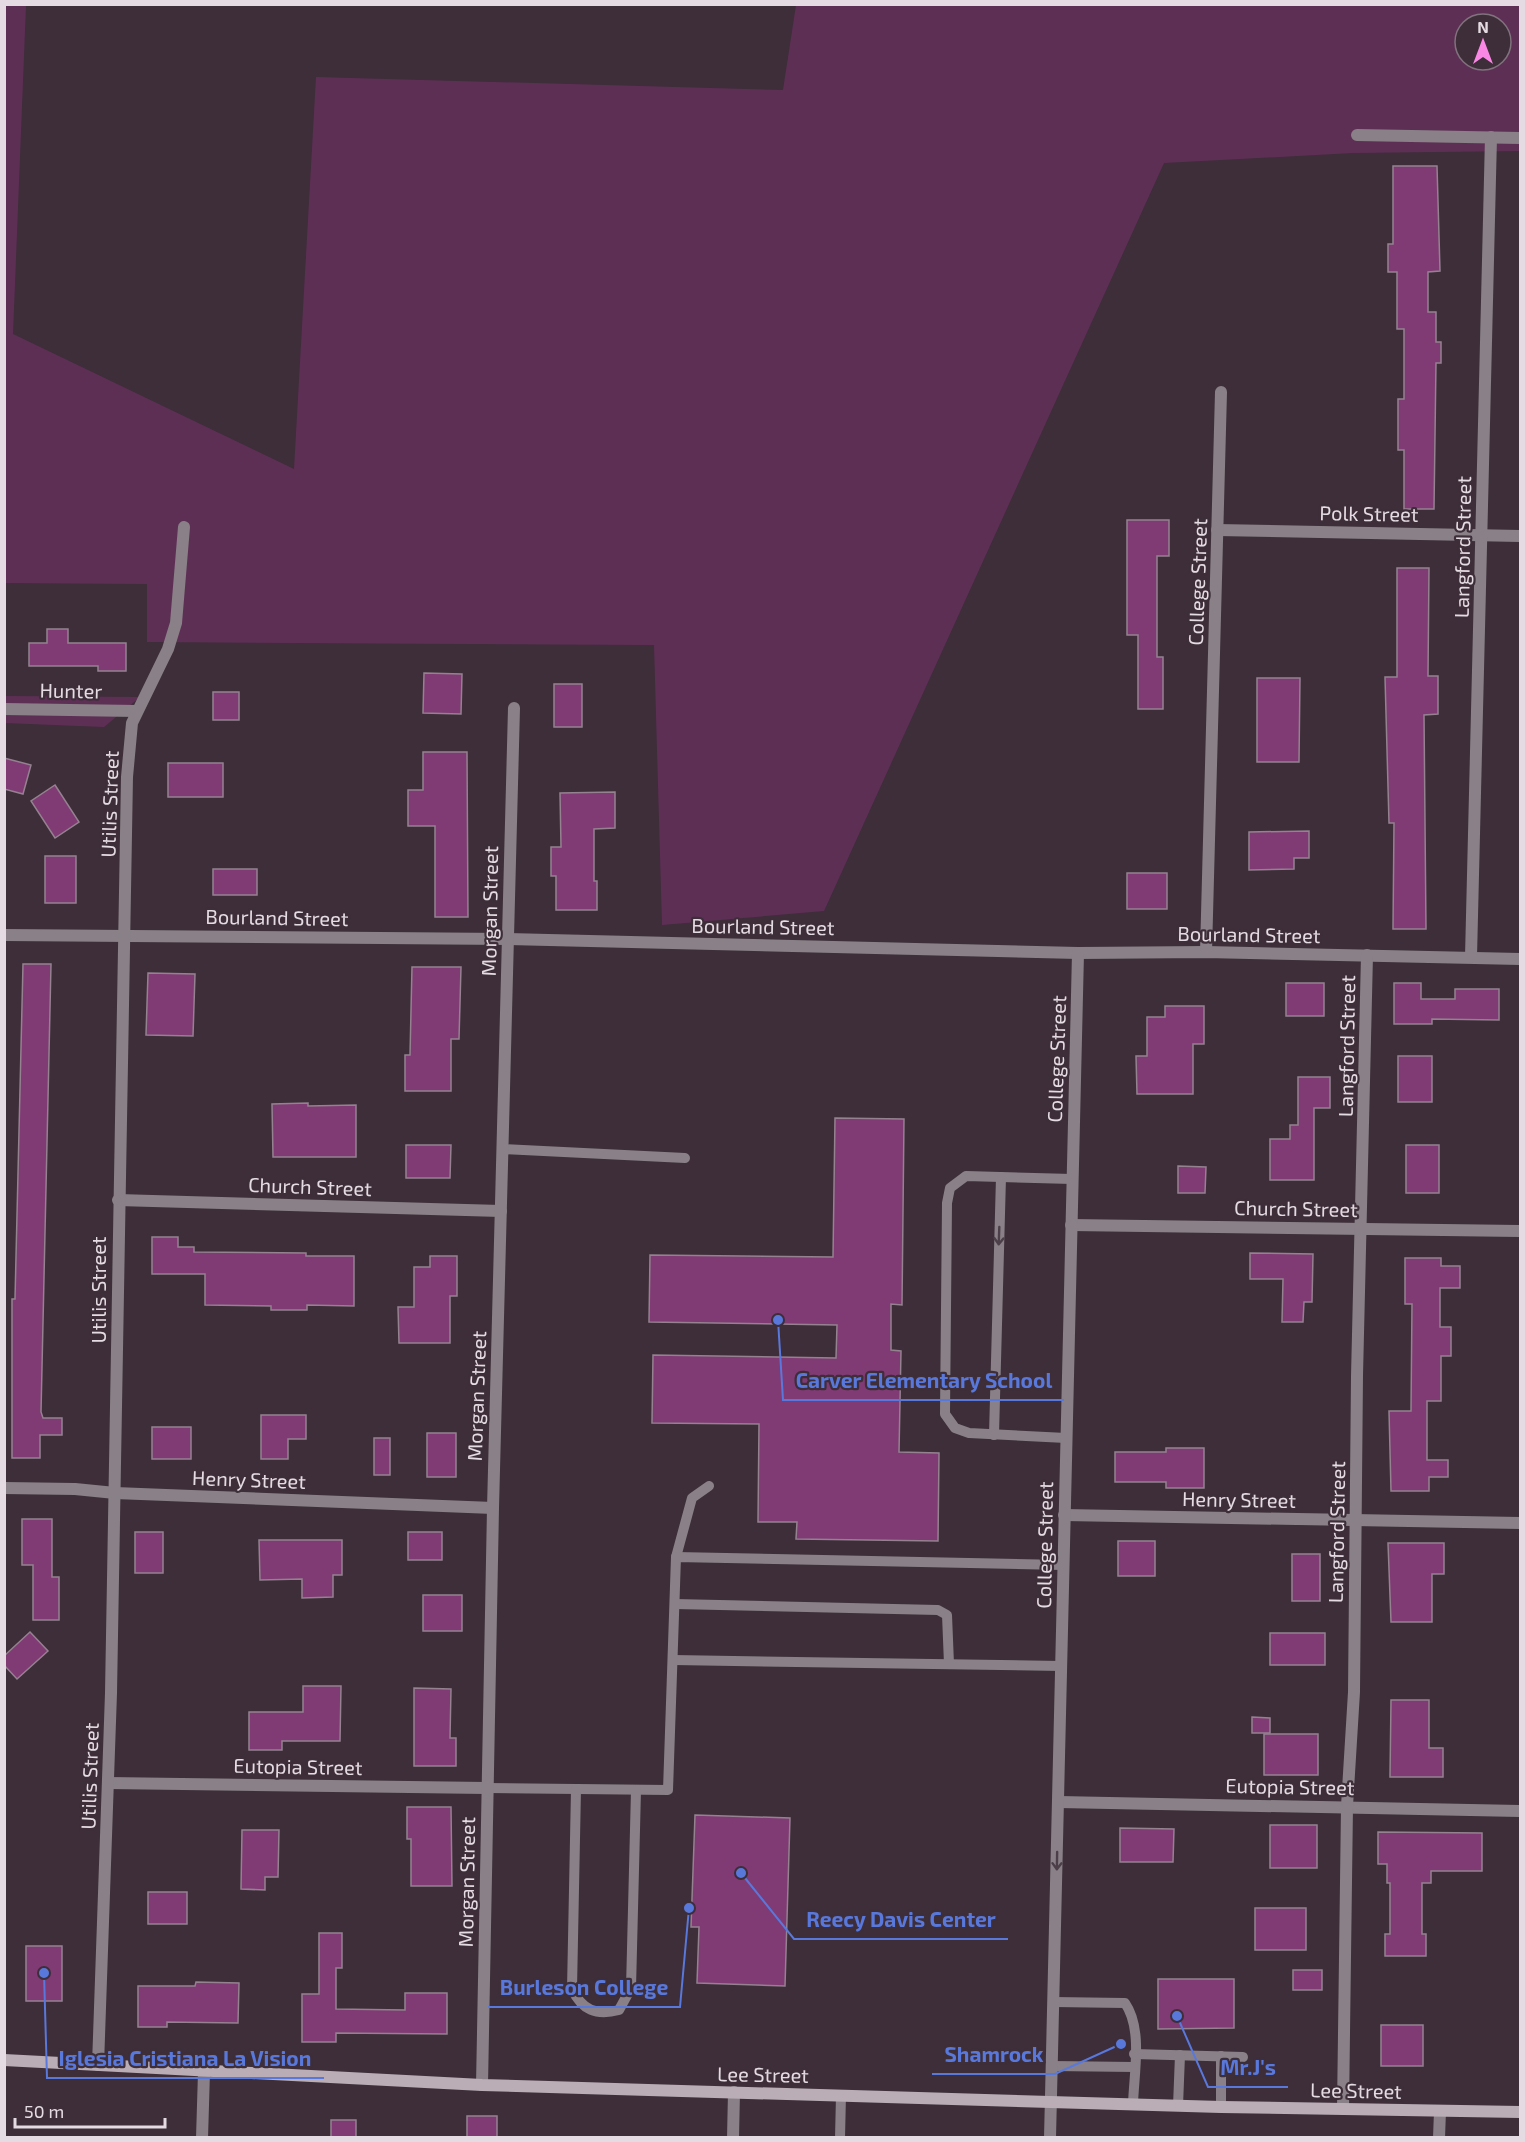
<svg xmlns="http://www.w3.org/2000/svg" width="1525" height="2142" viewBox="0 0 1525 2142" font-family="'Exo 2',sans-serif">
<rect width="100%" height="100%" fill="#3d2e39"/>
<g fill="#5e2f55" fill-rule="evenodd">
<path d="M5,5h21l-13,329 281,135 22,-392 467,13 13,-85h724v146l-167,2 -189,10 -340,748 -162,14 -8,-280 -507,-3v-58l-142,-1zM1465,24h36v36h-36z"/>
<polygon points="5,696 140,697 104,727 5,723"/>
</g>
<g fill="#803a74" stroke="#948290" stroke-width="1.5">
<polygon points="1393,166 1437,166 1440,271 1428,272 1428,312 1436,312 1436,342 1441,342 1441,363 1436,363 1434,509 1404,509 1404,450 1398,450 1398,399 1404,399 1404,329 1397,329 1397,272 1388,272 1388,244 1393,244"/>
<polygon points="1127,520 1169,520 1169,556 1157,556 1157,657 1163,657 1163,709 1138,709 1138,635 1127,635"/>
<polygon points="1397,568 1429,568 1428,676 1438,676 1438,714 1424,715 1426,929 1393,929 1394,823 1389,823 1385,677 1397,677"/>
<polygon points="47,629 68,629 68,643 126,643 126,671 98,671 98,666 29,666 29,643 47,643"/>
<polygon points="424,673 462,674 461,714 423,713"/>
<polygon points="1257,678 1300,678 1299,762 1257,762"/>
<rect x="554" y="684" width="28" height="43"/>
<rect x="213" y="692" width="26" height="28"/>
<polygon points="423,752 467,752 468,917 435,917 435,826 408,826 408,790 423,790"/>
<polygon points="4,758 31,765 23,794 4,789"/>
<rect x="168" y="763" width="55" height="34"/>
<polygon points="55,785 79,822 55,838 31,801"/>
<polygon points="615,792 615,828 594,829 594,881 597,881 597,910 556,910 556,876 551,876 551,847 561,847 560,793"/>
<polygon points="1309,831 1309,858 1294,858 1294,869 1249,870 1249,832"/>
<rect x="45" y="856" width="31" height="47"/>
<rect x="213" y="869" width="44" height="26"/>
<rect x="1127" y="873" width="40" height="36"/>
<polygon points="23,964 51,964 41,1412 43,1418 62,1418 62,1435 40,1435 40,1458 12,1458 12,1299 15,1299"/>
<polygon points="412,967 461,967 459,1039 451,1039 451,1091 405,1091 405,1055 410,1055"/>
<polygon points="148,973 195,974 193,1036 146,1035"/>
<rect x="1286" y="983" width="38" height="33"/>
<polygon points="1394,983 1421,983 1421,999 1455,999 1455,989 1499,989 1499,1020 1432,1019 1432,1024 1394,1024"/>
<polygon points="1165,1006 1204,1006 1204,1044 1193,1044 1193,1094 1137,1094 1136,1056 1147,1056 1147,1017 1165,1017"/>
<rect x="1398" y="1056" width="34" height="46"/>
<polygon points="1298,1077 1330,1077 1330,1108 1314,1108 1314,1180 1270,1180 1270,1139 1290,1139 1290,1125 1298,1125"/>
<polygon points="308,1103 308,1106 356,1105 356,1157 273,1157 272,1104"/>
<polygon points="835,1118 904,1119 902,1305 891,1304 891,1350 901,1351 899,1452 939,1453 938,1541 796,1539 797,1522 758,1522 759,1424 652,1423 653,1355 836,1358 837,1325 649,1322 650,1255 833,1257"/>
<polygon points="406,1145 451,1145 450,1178 406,1178"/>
<rect x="1406" y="1145" width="33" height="48"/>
<polygon points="1178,1166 1206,1167 1205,1193 1178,1193"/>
<polygon points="152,1237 178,1237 178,1247 194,1247 194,1252 306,1253 306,1256 354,1256 354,1306 307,1305 307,1310 271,1310 271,1306 205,1305 205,1274 152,1274"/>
<polygon points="1250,1253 1313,1254 1312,1302 1304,1302 1303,1322 1282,1322 1283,1279 1250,1279"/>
<polygon points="430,1256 457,1256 457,1296 450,1296 450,1343 399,1343 398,1307 414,1307 414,1267 430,1267"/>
<polygon points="1405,1258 1441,1258 1441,1266 1460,1266 1460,1288 1440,1288 1440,1327 1451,1327 1451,1356 1441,1356 1441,1401 1427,1401 1427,1460 1448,1460 1448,1477 1429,1477 1429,1491 1391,1491 1389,1411 1411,1411 1412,1304 1405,1304"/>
<polygon points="261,1415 306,1415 306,1439 288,1439 288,1459 261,1459"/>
<rect x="152" y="1427" width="39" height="32"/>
<rect x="427" y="1433" width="29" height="44"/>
<rect x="374" y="1438" width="16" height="37"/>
<polygon points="1166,1448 1204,1448 1204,1488 1166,1488 1166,1482 1115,1482 1115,1452 1166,1452"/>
<polygon points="22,1519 52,1519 52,1577 59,1577 59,1620 33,1620 33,1565 22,1565"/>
<rect x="135" y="1532" width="28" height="41"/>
<rect x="408" y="1532" width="34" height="28"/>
<polygon points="259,1540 342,1540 342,1575 333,1575 333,1597 302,1598 302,1579 260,1580"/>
<rect x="1118" y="1541" width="37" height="35"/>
<polygon points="1388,1543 1444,1543 1444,1574 1432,1574 1432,1622 1391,1622"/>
<rect x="1292" y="1554" width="28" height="47"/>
<rect x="423" y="1595" width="39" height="36"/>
<polygon points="30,1632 48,1651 17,1679 4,1665 4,1656"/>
<rect x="1270" y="1633" width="55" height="32"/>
<polygon points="303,1686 341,1686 340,1741 282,1741 282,1750 249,1750 249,1712 303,1712"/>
<polygon points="414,1688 451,1689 450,1738 456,1738 456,1766 414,1766"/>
<polygon points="1391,1700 1429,1700 1429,1748 1443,1748 1443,1777 1390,1777"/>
<polygon points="1252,1717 1270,1718 1270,1733 1252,1733"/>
<rect x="1264" y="1734" width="54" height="41"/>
<polygon points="407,1807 451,1807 452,1886 411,1886 411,1839 407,1839"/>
<polygon points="695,1815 790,1818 785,1986 697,1983 699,1927 691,1927"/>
<rect x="1270" y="1825" width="47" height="43"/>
<polygon points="1120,1828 1174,1829 1173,1862 1120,1862"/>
<polygon points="242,1830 279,1830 278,1877 265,1877 265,1890 241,1889"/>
<polygon points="1378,1832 1482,1833 1482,1871 1431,1871 1431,1883 1422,1883 1422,1934 1426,1934 1426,1956 1385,1956 1385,1934 1390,1934 1390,1883 1387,1883 1387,1864 1378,1864"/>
<rect x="148" y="1892" width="39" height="32"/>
<rect x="1255" y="1908" width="51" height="42"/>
<polygon points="319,1933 342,1933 342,1968 336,1968 336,2009 405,2010 405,1993 447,1993 447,2034 336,2033 336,2042 302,2042 302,1994 319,1994"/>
<rect x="26" y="1946" width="36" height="55"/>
<rect x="1293" y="1970" width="29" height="20"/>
<polygon points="1158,1979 1234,1979 1234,2028 1158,2029"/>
<polygon points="196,1982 239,1983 238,2023 167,2022 167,2027 138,2027 138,1986 195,1986"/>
<rect x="1381" y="2025" width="42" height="41"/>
<rect x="467" y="2116" width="30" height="22"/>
<rect x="331" y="2120" width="25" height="18"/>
</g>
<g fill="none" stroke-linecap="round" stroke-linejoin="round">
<g stroke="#898187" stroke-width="10">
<polyline points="502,1149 685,1158"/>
<polyline points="994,1435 1001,1177"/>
<polyline points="1066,1438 969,1433 955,1428 945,1414 947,1203 950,1188 966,1176 1072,1179"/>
<polyline points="676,1557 692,1498 709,1486"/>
<polyline points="675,1604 938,1610 947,1615 949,1664"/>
<polyline points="673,1660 1061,1666"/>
<polyline points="487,1788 668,1790 676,1557 1063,1565"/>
<path d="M576,1789l-4,200c10,21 24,27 47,21l12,-22 5,-198"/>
<path d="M1054,2002l71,1c18,26 9,70 8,101"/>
<polyline points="1134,2054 1243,2057"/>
<polyline points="1052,2066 1134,2067"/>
<polyline points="1178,2106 1180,2055"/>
<polyline points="1221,2107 1221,2056"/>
<polyline points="840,2138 841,2095"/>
</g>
<g stroke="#898187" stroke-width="12">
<polyline points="1357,135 1520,138"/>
<polyline points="1217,530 1520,536"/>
<polyline points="4,709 136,711"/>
<polyline points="4,935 508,939 1078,953 1206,952 1520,959"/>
<polyline points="1206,952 1221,392"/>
<polyline points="1471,957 1491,137"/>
<polyline points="118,1200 501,1211"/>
<polyline points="1071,1225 1520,1231"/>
<polyline points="4,1488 75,1489 115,1493 493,1508"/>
<polyline points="1064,1515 1520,1523"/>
<polyline points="108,1783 487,1788"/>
<polyline points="1059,1802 1520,1811"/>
<polyline points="98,2065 111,1693 127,777 132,723 168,649 176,623 184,527"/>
<polyline points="482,2085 493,1508 514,708"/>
<polyline points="1343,2109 1347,1806 1354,1692 1357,1376 1367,955"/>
<polyline points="202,2138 204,2072"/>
<polyline points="733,2138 734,2092"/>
<polyline points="1050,2138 1078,953"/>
<polyline points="1439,2138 1440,2111"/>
</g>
<polyline stroke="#baadb6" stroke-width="12" points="4,2060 482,2085 1221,2107 1520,2112"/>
</g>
<defs><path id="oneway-shaft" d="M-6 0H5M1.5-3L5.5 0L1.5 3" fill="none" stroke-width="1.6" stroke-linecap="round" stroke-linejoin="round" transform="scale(1.5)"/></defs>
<g stroke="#4c3f49">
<use href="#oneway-shaft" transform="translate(999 1236) rotate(92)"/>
<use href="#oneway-shaft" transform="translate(1057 1861) rotate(91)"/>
</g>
<g text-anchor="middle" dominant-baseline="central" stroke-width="4.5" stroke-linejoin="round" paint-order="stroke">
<g font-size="20" fill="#e5dbe2" stroke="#3d2e39">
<text transform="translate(1369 513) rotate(1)">Polk Street</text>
<text transform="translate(1462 547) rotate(-89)">Langford Street</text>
<text transform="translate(1197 582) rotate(-88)">College Street</text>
<text transform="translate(71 690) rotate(1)">Hunter</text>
<text transform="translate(109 804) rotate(-88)">Utilis Street</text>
<text transform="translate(489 911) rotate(-89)">Morgan Street</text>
<text transform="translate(277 917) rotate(1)">Bourland Street</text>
<text transform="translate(763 926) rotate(1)">Bourland Street</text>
<text transform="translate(1249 934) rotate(1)">Bourland Street</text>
<text transform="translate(1346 1046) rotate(-89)">Langford Street</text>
<text transform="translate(1056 1059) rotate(-88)">College Street</text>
<text transform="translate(310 1186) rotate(2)">Church Street</text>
<text transform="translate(1296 1208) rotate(1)">Church Street</text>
<text transform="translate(98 1290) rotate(-90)">Utilis Street</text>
<text transform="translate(476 1396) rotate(-88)">Morgan Street</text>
<text transform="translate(249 1479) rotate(2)">Henry Street</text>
<text transform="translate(1239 1499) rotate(1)">Henry Street</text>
<text transform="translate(1336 1532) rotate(-89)">Langford Street</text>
<text transform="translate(1044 1545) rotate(-89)">College Street</text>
<text transform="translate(298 1766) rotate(1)">Eutopia Street</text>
<text transform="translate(89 1776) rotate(-88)">Utilis Street</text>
<text transform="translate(1290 1786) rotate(1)">Eutopia Street</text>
<text transform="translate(466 1882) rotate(-89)">Morgan Street</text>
<text transform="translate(763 2074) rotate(1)">Lee Street</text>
<text transform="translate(1356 2090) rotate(1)">Lee Street</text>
</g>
</g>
<path fill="none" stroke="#5978db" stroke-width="2" d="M778 1320L783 1400H1064M741 1873L794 1939H1008M689 1908L680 2007H488M1121 2044L1055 2074H932M44 1973L47 2078H324M1177 2016L1208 2087H1288"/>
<g fill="#5978db" stroke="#3d2e39" stroke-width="2">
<circle cx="778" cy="1320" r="6"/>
<circle cx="741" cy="1873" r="6"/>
<circle cx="689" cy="1908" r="6"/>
<circle cx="1121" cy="2044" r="6"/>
<circle cx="44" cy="1973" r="6"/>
<circle cx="1177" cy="2016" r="6"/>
</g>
<g font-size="21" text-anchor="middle" font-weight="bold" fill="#5978db" stroke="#3d2e39" stroke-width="4.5" stroke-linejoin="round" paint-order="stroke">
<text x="924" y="1388">Carver Elementary School</text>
<text x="901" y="1927">Reecy Davis Center</text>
<text x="584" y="1995">Burleson College</text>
<text x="994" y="2062">Shamrock</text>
<text x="185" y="2066">Iglesia Cristiana La Vision</text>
<text x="1248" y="2075">Mr.J's</text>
</g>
<rect width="1525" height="2142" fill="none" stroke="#e5dbe2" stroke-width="12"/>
<g transform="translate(1483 42)"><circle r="28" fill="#3d2e39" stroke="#80737d" stroke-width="1.5"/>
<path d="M0-4.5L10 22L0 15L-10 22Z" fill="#fb87e5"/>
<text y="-9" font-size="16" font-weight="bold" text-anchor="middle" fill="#e5dbe2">N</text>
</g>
<path d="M15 2118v9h150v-9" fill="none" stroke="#e5dbe2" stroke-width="3"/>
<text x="24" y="2118" font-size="18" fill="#e5dbe2" stroke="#3d2e39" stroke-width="4.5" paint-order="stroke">50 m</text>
</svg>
